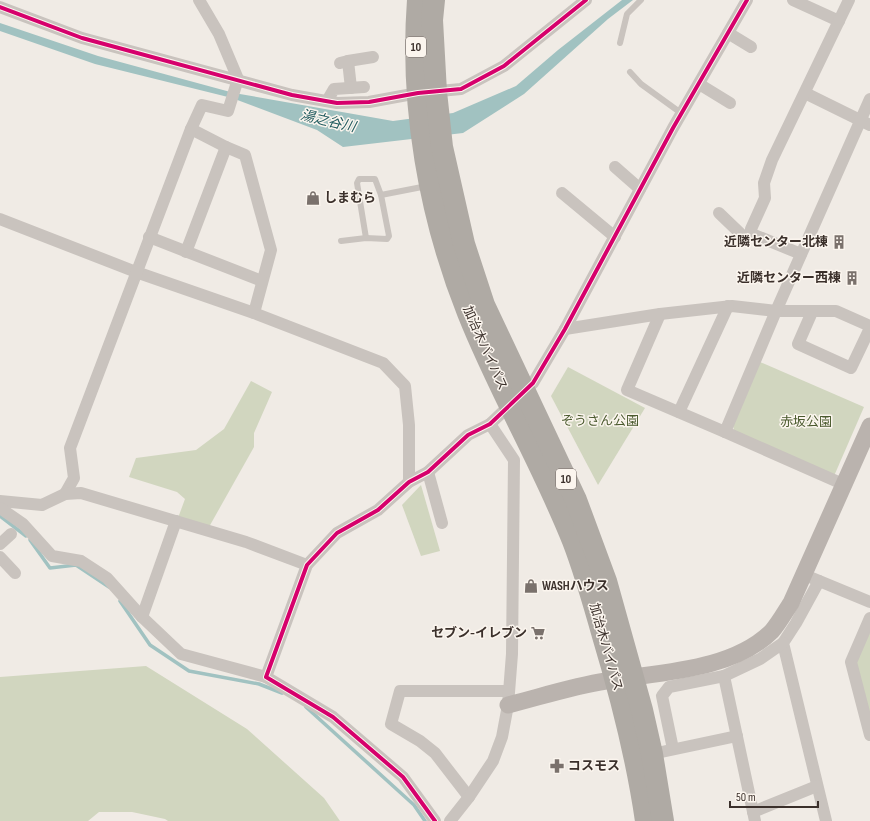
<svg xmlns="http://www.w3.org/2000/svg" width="870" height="821" viewBox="0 0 870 821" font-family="'Sofia Sans Condensed','Noto Sans JP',sans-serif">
<rect width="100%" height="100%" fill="#f0ebe5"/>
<g fill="#d1d6bf">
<polygon points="760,362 864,407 834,476 734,431 733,425"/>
<polygon points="568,367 645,408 598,485 551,396"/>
<polygon points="251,381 272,392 254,433 254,447 209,527 178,518 185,499 177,492 129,477 136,458 196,450 224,429"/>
<polygon points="421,485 440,551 421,556 402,505"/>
<polygon points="870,632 870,721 855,663"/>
<polygon points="146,666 247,729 324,798 340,821 168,821 165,819 132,812 99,812 88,821 0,821 0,677"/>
</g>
<polygon fill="#a1c2c1" points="622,0 633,0 608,19 524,94 463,133 343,147 317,130 232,98 95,64 0,31 0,23 98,56 234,93 393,121 453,113 516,86 558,50"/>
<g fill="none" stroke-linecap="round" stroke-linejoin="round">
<g stroke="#a1c2c1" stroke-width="3.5">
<polyline points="0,516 26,536"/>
<polyline points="30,540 50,568 76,565 109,587"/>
<polyline points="120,601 150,645 189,671 259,684 282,693"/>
<polyline points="306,707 414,805 425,821"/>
</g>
<g stroke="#c9c3be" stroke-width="6">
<polyline points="620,43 627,14 641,0"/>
<polyline points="630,72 641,84 681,113"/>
<polyline points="366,238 357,183 359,179 375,179 381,195"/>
<polyline points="341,241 366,238 387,239 389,236 381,195 427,186"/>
</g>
<g stroke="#c9c3be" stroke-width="12">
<polyline points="793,0 839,21"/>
<polyline points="0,7 82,38 292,95 337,103 369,102 418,93 461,89 504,66 586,0"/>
<polyline points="728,33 751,47"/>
<polyline points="348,61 373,57"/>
<polyline points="340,63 348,61 351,88"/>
<polyline points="699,84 730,103"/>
<polyline points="805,93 870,125"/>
<polyline points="327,101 334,89 364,87"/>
<polyline points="191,129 226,147 245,155 271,250 254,313"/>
<polyline points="615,167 640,189"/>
<polyline points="562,193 615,237"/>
<polyline points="719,213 744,237 752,234"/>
<polyline points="0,219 136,272 254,313 383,363 405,386 409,425 409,482"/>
<polyline points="149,237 262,281"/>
<polyline points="186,252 226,147"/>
<polyline points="801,254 752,234 751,229 765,198 764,183 772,160 849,0"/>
<polyline points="812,312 798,344 851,368 870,328"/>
<polyline points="660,314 627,390 725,432"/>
<polyline points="565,329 660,314 732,306 776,311 836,311 870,326"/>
<polyline points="679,412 728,306"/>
<polyline points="428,472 442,523"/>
<polyline points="845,485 725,432 776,311 870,99"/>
<polyline points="65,494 74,478 70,448 191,129 202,105 228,111 238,79 219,34 199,0"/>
<polyline points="0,501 42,505 65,494 81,493 246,542 307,565"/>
<polyline points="0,508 23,524 52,556 81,561 107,578 142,617 181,654 266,677"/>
<polyline points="0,544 11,534"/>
<polyline points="0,557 15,573"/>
<polyline points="812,578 870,602"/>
<polyline points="819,581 796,623 783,643 826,821"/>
<polyline points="142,617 176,521"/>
<polyline points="870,618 851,662 870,735"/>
<polyline points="673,749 662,696 669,687 724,676"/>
<polyline points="652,754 737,736"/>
<polyline points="469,797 435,753 420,741 391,724 400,691 508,691"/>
<polyline points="753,812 817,786"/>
<polyline points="435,821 403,777 333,717 266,677 307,565 337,533 378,510 409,482 428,472 468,435 490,424 533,383 565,329 673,128 747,0"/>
<polyline points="450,821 469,797 493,761 502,737 508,705 512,654 514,460 490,424"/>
<polyline points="755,821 724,676 760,659 783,643"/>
</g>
<path stroke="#bab3ae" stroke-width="17" d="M508,705c32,-8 65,-19 98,-24 53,-9 126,-10 166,-50 7,-8 13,-19 19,-28l79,-177"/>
<g stroke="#afaaa4" stroke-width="22">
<path d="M418,0c-8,105 11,215 50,313 31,78 74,150 105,228 12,31 21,63 30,95 18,60 34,122 43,185"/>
<polyline points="434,0 432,20 436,92 442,147 464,244 484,305 576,500 606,581 642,710 652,754 663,821"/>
</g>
<defs>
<g id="cycleway">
<polyline points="0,7 82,38 292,95 337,103 369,102 418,93 461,89 504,66 586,0"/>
<polyline points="435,821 403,777 333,717 266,677 307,565 337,533 378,510 409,482 428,472 468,435 490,424 533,383 565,329 673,128 747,0"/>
</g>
</defs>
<use href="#cycleway" stroke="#fbf5ee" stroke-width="6"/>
<use href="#cycleway" stroke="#d6006c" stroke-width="4"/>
</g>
<defs>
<symbol id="shop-bare" viewBox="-9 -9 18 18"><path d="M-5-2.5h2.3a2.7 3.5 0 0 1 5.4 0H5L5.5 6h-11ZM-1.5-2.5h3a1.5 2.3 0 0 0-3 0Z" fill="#7a716c" stroke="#fbf5ee" stroke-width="2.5" paint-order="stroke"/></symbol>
<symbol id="building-bare" viewBox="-9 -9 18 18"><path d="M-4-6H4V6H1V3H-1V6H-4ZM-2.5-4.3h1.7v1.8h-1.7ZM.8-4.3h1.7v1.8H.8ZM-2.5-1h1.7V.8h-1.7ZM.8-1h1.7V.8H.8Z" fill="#7a716c" stroke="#fbf5ee" stroke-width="2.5" paint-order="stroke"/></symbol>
<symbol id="supermarket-bare" viewBox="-9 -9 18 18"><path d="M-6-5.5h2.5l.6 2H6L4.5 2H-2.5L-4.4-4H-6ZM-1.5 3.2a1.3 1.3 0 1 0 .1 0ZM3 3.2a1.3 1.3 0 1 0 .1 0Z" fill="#7a716c" stroke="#fbf5ee" stroke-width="2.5" paint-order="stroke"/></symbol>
<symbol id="pharmacy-bare" viewBox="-9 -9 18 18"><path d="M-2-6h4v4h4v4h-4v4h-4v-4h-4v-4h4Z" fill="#7a716c" stroke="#fbf5ee" stroke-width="2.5" paint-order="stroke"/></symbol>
</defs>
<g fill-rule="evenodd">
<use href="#shop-bare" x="303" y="188" width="20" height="20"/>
<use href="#building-bare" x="829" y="232" width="20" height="20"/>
<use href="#building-bare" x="842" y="268" width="20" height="20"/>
<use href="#shop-bare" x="521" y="576" width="20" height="20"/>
<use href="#supermarket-bare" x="528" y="623" width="20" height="20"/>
<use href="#pharmacy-bare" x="547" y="756" width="20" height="20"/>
</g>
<g text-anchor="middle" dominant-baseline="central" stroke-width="3" stroke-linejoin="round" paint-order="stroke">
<g fill="#fbf5ee" stroke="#756b66" stroke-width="1">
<rect x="406" y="37" width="20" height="20" rx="3"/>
<rect x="556" y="469" width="20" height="20" rx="3"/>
</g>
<g font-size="12" font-weight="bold" fill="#3b302b">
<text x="416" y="47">10</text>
<text x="566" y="479">10</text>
</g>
<g font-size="13" font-weight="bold" fill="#3b302b" stroke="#fbf5ee" text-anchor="start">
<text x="324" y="198">しまむら</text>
<text x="828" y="242" text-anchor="end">近隣センター北棟</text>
<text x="841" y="278" text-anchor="end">近隣センター西棟</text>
<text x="542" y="586">WASHハウス</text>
<text x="527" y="633" text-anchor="end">セブン-イレブン</text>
<text x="568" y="766">コスモス</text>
</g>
<g font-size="13" fill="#3b302b" stroke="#fbf5ee">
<text transform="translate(485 348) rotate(66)">加治木バイパス</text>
<text transform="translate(606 647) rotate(74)">加治木バイパス</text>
</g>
<g font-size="13" fill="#4a5a2e" stroke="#fbf5ee">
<text x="600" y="421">ぞうさん公園</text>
<text x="806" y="422">赤坂公園</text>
</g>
<g font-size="14" font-style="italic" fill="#1f5a5e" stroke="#fbf5ee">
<text transform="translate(328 121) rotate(13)">湯之谷川</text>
</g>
</g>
<path d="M730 801v6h88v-6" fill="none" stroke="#3b302b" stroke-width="2"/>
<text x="736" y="801" font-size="12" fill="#3b302b" stroke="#fbf5ee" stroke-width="3" paint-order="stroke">50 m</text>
</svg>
